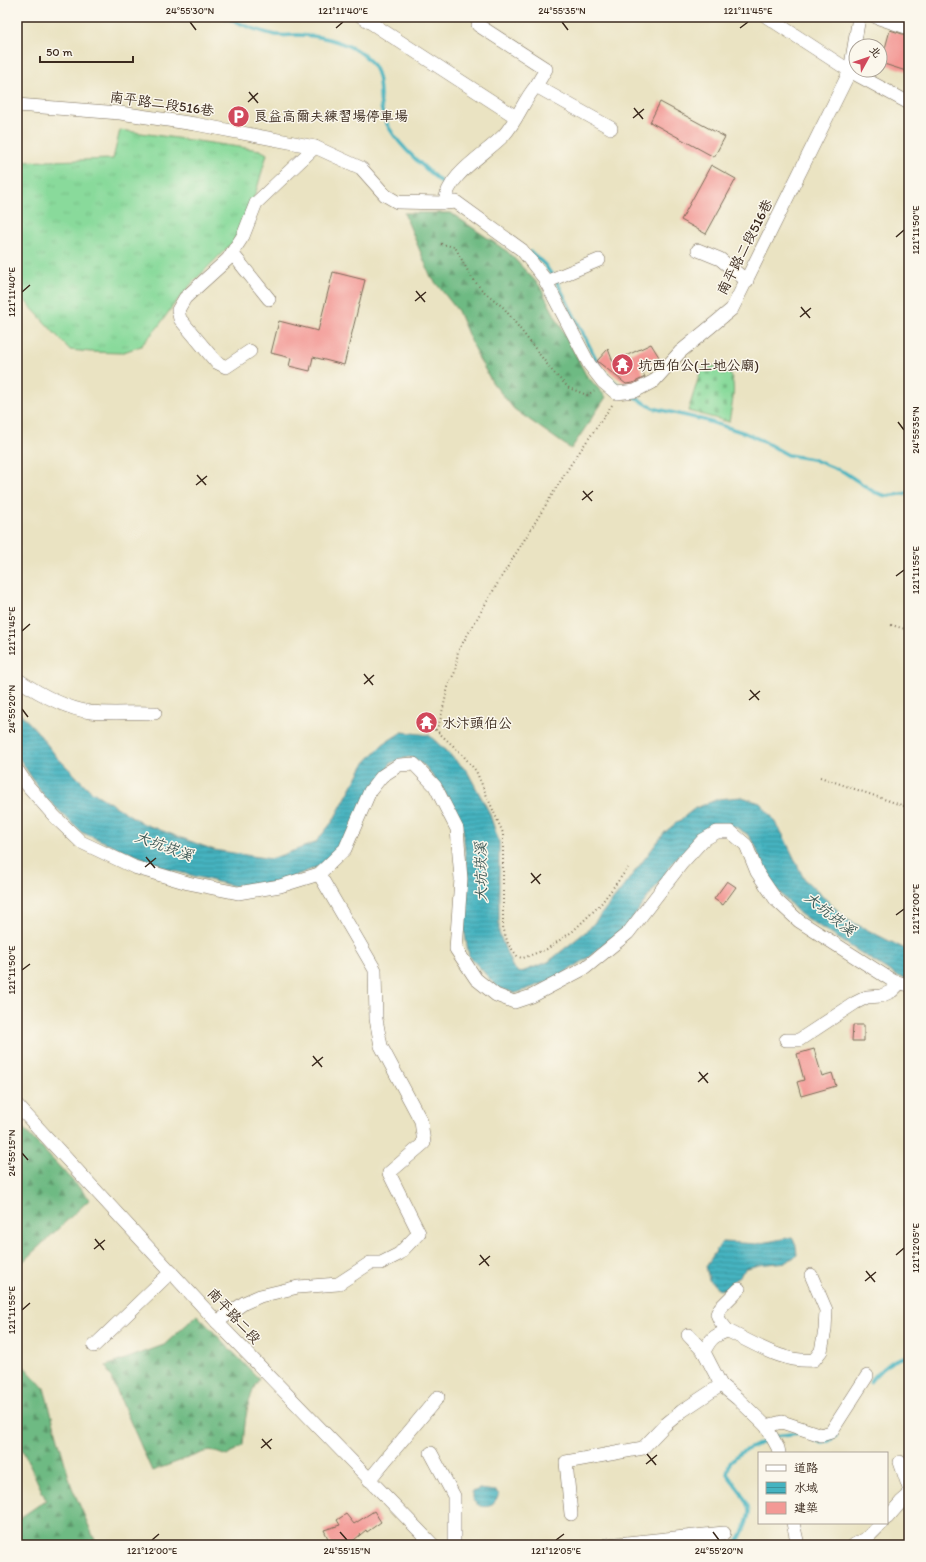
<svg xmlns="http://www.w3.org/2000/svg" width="926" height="1562" viewBox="0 0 926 1562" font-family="Itim,'LXGW WenKai TC',sans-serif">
<defs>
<pattern id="grass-tufts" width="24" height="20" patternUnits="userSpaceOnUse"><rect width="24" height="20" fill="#89da9b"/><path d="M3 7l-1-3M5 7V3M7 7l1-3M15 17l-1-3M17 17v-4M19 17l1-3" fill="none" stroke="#77bb85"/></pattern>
<pattern id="forest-firs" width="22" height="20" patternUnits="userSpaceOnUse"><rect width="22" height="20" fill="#6eba83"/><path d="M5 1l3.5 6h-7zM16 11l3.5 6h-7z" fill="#5c976b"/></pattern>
<pattern id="cemetery-stones" width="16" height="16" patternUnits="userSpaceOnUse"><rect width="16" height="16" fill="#89da9b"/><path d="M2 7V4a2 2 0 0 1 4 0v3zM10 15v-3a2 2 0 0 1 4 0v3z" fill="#77bb85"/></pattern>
<pattern id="water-rules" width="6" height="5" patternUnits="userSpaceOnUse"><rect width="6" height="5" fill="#45b3c0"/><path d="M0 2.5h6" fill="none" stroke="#3b929b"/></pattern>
</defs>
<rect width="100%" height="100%" fill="#fbf7ec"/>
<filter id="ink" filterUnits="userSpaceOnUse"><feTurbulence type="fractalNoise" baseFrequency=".025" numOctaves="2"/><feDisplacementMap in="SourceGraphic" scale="8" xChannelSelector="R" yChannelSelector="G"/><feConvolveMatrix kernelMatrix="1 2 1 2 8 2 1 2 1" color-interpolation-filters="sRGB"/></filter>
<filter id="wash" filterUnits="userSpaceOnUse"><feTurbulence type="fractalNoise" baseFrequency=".012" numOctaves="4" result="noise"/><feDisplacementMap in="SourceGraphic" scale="16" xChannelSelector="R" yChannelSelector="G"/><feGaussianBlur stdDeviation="0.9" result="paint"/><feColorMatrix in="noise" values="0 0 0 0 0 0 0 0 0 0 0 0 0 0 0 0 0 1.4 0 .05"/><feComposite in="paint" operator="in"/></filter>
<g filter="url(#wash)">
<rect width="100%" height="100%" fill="#eae3c2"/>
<polygon fill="url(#grass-tufts)" stroke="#62825c" points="120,130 260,150 267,154 256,192 234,241 193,282 172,307 158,327 141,346 121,353 91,352 70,350 17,292 17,162 113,159"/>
<g fill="url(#forest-firs)" stroke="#547250">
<polygon points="404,213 451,213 508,252 539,285 586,375 606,397 571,449 514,409 492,382 477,355 458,311 431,277"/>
<polygon points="17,1122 90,1199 17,1267"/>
<path d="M197,1315l62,64c-13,19 -14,44 -16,66l-16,11 -17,-6 -58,21 -46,-105 58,-21z"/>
<polygon points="17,1359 44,1388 71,1485 97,1545 17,1545 17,1520 46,1500 17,1438"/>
</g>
<path fill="url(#cemetery-stones)" stroke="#62825c" d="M712,366c4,1 10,1 13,3 15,10 6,38 4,53l-41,-11 13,-41z"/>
<g fill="url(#water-rules)" stroke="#406e6f">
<polygon points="17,710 36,730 56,756 91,791 144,824 214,850 271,859 315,843 333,821 364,764 383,744 402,732 429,735 467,771 489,812 499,842 499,933 512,966 519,973 548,962 589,929 617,895 665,832 694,809 718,799 742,797 760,803 772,817 783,835 804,879 848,920 909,951 909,979 897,976 800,914 778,891 766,875 755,845 747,834 734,826 710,830 678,856 627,926 585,960 553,980 516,993 498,988 469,956 464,929 468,884 463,829 444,791 425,766 409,757 391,763 341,846 322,865 280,882 237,887 171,870 81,832 43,795 17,755"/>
<polygon points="792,1237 796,1246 797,1255 787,1262 758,1265 747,1268 727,1288 720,1290 709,1280 706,1266 722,1242 757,1244"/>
<path d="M479,1489l17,2 3,3c-2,4 -4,8 -8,11 -5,4 -17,0 -19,-7 0,-1 0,-5 0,-6z"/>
</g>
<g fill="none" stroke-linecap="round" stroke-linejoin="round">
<g stroke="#45b3c0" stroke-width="3.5">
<path d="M224,17c16,6 34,15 52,18 6,1 14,0 21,0 21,0 46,6 64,18 29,21 12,44 25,69 12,25 40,46 60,65"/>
<polyline points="531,252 545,265 558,284 601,369 607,376 623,389"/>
<polyline points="631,395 653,408 704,420 745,433 761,440 788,455 812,459 844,472 874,492 886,496 909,493"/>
<polyline points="909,1198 906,1206 909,1211"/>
<path d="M870,1382c11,-14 22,-23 39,-26"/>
<polyline points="775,1436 799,1433"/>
<path d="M810,1437c13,8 14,8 26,-1"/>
<path d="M736,1545c5,-10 12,-21 13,-33 0,-11 -15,-29 -22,-38l3,-12 10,-9 29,-14"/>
</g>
</g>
<g id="blocks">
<g fill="#f39995">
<polygon points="890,30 909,36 909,72 881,63"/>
<polygon points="660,102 725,137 714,157 650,122"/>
<polygon points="711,165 736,179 706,234 681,220"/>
<polygon points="333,272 365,280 344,365 313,357 310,371 289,366 291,358 271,353 279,321 318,331"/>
<polygon points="651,344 659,357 640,367 645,377 633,383 626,384 597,361 608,349 613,362"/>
<polygon points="727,881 736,887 723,905 714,899"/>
<polygon points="853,1025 864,1025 864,1041 852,1041"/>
<polygon points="814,1049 822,1076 832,1073 836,1086 801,1096 797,1082 804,1080 797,1054"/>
<polygon points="374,1511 381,1522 367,1532 366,1530 348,1545 331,1545 324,1530 340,1525 337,1520 346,1514 354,1524"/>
</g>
</g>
</g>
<g filter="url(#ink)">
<use href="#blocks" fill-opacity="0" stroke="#786b57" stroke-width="1"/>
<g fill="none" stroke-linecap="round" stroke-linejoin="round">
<defs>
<g id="minor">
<polyline points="362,17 516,117"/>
<polyline points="767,17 850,71 909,103"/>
<polyline points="876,17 909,28"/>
<polyline points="478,25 546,69 536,86"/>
<polyline points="17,105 120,113 195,124 315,147 361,168 385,195 397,202 445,203 456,202 522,250 544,278 589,364 603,382 616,393 635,391 654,381 680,352 732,309 850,71 859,17"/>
<path d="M445,203c1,-28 41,-49 59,-68 13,-14 19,-34 32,-49l75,42"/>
<polyline points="698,250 720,259 747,281"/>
<polyline points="232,253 269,299"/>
<polyline points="546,282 599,260"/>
<polyline points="250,351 226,367 216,362 180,319 178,310 185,298 228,259 243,236 256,203 315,147"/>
<path d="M17,679c21,14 47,29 73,33 19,2 45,0 65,1"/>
<polyline points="17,770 28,786 55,817 81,842 134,867 188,883 238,893 280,886 319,874 345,849 370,791 382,776 399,765 414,764 435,786 457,829 461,879 456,949 476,979 496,995 514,1002 532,996 585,968 628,933 682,863 703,840 717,832 731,832 746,845 757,872 776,900 799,921 893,981 909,985"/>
<polyline points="786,1040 799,1040 855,1003 867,997 881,996 892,991 900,983"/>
<polyline points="17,1105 217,1322 433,1545"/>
<polyline points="217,1322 244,1303 260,1296 298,1287 338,1284 370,1263 381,1263 399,1254 419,1233 389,1173 424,1143 421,1121 381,1046 376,1019 375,970 319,874"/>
<polyline points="728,1331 720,1321 717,1314 720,1308 739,1289"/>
<polyline points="688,1335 704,1352"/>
<polyline points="94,1346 171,1272"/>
<polyline points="766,1426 782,1422 821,1435 831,1432 867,1376"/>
<polyline points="431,1453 454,1496 454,1545"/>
<path d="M779,1453l-1,-5 -12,-22 -28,-27 -17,-14 -17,-33c6,-13 10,-17 24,-21 28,13 55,32 86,29l7,-9 4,-21 1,-20 -15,-35"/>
<polyline points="900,1462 909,1488"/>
<polyline points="369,1480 438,1397"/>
<polyline points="571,1514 566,1462 643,1448 665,1425 682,1411 721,1385"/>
<polyline points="887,1518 901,1502 909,1495"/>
<polyline points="793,1523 798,1545"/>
<polyline points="607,1545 724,1533"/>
<polyline points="854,1545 868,1537 882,1523"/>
</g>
</defs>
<use href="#minor" stroke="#786b57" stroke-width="14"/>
<g stroke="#786b57" stroke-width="2" stroke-dasharray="1 3" stroke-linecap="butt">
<polyline points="441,244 455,247 470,275 481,289 504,308 553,372 569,388 587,395 594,391"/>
<polyline points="612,405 571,464 499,581 458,651 455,672 449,683 440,721 436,730 462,754 476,771 503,833 503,927 508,944 518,957 523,958 547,949 573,931 600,905 628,868"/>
<polyline points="891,625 909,630"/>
<polyline points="419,720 421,726 436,730"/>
<polyline points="820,777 904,806 909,805"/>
</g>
<use href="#minor" stroke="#fff" stroke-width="13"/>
</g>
</g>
<path fill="none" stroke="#3b2a1e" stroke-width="1.5" d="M190,22l6,8M562,22l6,8M336,28l7,-6M740,28l8,-6M249,92l9,11M248,102l10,-9M634,108l9,11M633,118l11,-9M896,237l8,-7M416,291l9,11M22,292l8,-7M415,301l11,-9M801,307l9,11M800,317l11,-9M898,422l6,8M197,475l9,10M196,485l11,-9M583,491l9,10M582,500l11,-9M896,576l8,-6M22,631l8,-7M364,674l9,11M364,684l10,-9M750,690l9,10M749,700l11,-9M22,709l6,8M146,857l9,11M145,867l11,-9M531,873l9,11M531,883l10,-9M896,915l8,-6M22,970l8,-6M313,1056l9,11M312,1066l11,-9M699,1072l9,11M698,1082l10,-9M22,1153l6,7M95,1239l9,11M94,1249l11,-9M480,1255l9,11M896,1255l8,-7M479,1265l11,-9M866,1271l9,11M865,1281l11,-9M22,1310l8,-7M262,1439l9,10M261,1448l11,-9M647,1454l9,11M646,1464l11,-9M340,1532l7,8M713,1532l6,8M152,1540l7,-6M556,1540l8,-6"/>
<defs>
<symbol id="parking-disc" viewBox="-11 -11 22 22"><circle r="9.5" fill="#d1495b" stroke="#fbf7ec"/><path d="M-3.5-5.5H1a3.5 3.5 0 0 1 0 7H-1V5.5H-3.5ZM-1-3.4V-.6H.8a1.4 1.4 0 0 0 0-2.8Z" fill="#fff"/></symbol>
<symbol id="temple-disc" viewBox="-11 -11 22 22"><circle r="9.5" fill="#d1495b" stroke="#fbf7ec"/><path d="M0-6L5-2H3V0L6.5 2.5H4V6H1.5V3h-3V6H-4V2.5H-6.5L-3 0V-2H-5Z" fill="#fff"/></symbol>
</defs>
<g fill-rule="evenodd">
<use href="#parking-disc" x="226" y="104" width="25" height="25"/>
<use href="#temple-disc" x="610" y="352" width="25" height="25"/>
<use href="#temple-disc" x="414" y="710" width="25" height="25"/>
</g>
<g text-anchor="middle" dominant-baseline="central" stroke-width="3" stroke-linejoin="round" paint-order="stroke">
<g font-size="14" fill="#3b2a1e" stroke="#fbf7ec">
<text transform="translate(162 104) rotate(8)">南平路二段516巷</text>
<text transform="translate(745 247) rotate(-63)">南平路二段516巷</text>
<text transform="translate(234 1316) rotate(47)">南平路二段</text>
</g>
<g font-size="14" fill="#3b2a1e" stroke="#fbf7ec" text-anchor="start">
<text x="254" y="116">良益高爾夫練習場停車場</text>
<text x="638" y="365">坑西伯公(土地公廟)</text>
<text x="442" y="723">水汴頭伯公</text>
</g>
<g font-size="15" font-style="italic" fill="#3e5a57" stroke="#fbf7ec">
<text transform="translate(164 846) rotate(20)">大坑崁溪</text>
<text transform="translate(481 872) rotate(-91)">大坑崁溪</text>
<text transform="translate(830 914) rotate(39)">大坑崁溪</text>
</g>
</g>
<rect width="926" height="1562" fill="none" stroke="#fbf7ec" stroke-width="44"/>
<rect x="758" y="1452" width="130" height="72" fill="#fbf7ec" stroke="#aea59a"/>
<rect x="766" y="1465" width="20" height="6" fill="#ffffff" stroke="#aea59a"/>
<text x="794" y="1472" font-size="12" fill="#3b2a1e">道路</text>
<rect x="766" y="1482" width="20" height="12" fill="url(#water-rules)" stroke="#aea59a"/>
<text x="794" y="1492" font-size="12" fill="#3b2a1e">水域</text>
<rect x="766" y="1502" width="20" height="12" fill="#f39995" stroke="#aea59a"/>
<text x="794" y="1512" font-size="12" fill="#3b2a1e">建築</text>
<g transform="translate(868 58) rotate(50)"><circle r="19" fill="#fbf7ec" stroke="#aea59a"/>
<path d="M0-3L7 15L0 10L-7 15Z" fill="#d1495b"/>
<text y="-6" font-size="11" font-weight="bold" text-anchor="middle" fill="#3b2a1e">北</text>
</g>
<path d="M40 56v6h93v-6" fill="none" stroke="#3b2a1e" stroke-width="2"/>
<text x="46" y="56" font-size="12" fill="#3b2a1e" stroke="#fbf7ec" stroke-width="3" paint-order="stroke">50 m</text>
<rect x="22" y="22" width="882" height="1518" fill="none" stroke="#3b2a1e" stroke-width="1.5"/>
<g font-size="10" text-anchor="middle" fill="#3b2a1e">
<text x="190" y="14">24°55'30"N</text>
<text x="343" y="14">121°11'40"E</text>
<text x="562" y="14">24°55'35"N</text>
<text x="748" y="14">121°11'45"E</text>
<text transform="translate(915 230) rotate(-90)" y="4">121°11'50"E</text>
<text transform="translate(11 292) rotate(-90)" y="4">121°11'40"E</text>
<text transform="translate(915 430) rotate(-90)" y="4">24°55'35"N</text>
<text transform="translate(915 570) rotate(-90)" y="4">121°11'55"E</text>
<text transform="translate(11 631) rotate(-90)" y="4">121°11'45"E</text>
<text transform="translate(11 709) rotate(-90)" y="4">24°55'20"N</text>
<text transform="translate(915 909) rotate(-90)" y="4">121°12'00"E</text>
<text transform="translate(11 970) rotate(-90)" y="4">121°11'50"E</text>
<text transform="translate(11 1153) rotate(-90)" y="4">24°55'15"N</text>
<text transform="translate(915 1248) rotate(-90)" y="4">121°12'05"E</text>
<text transform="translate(11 1310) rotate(-90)" y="4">121°11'55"E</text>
<text x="152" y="1554">121°12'00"E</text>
<text x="347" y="1554">24°55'15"N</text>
<text x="556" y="1554">121°12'05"E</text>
<text x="719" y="1554">24°55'20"N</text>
</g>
</svg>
